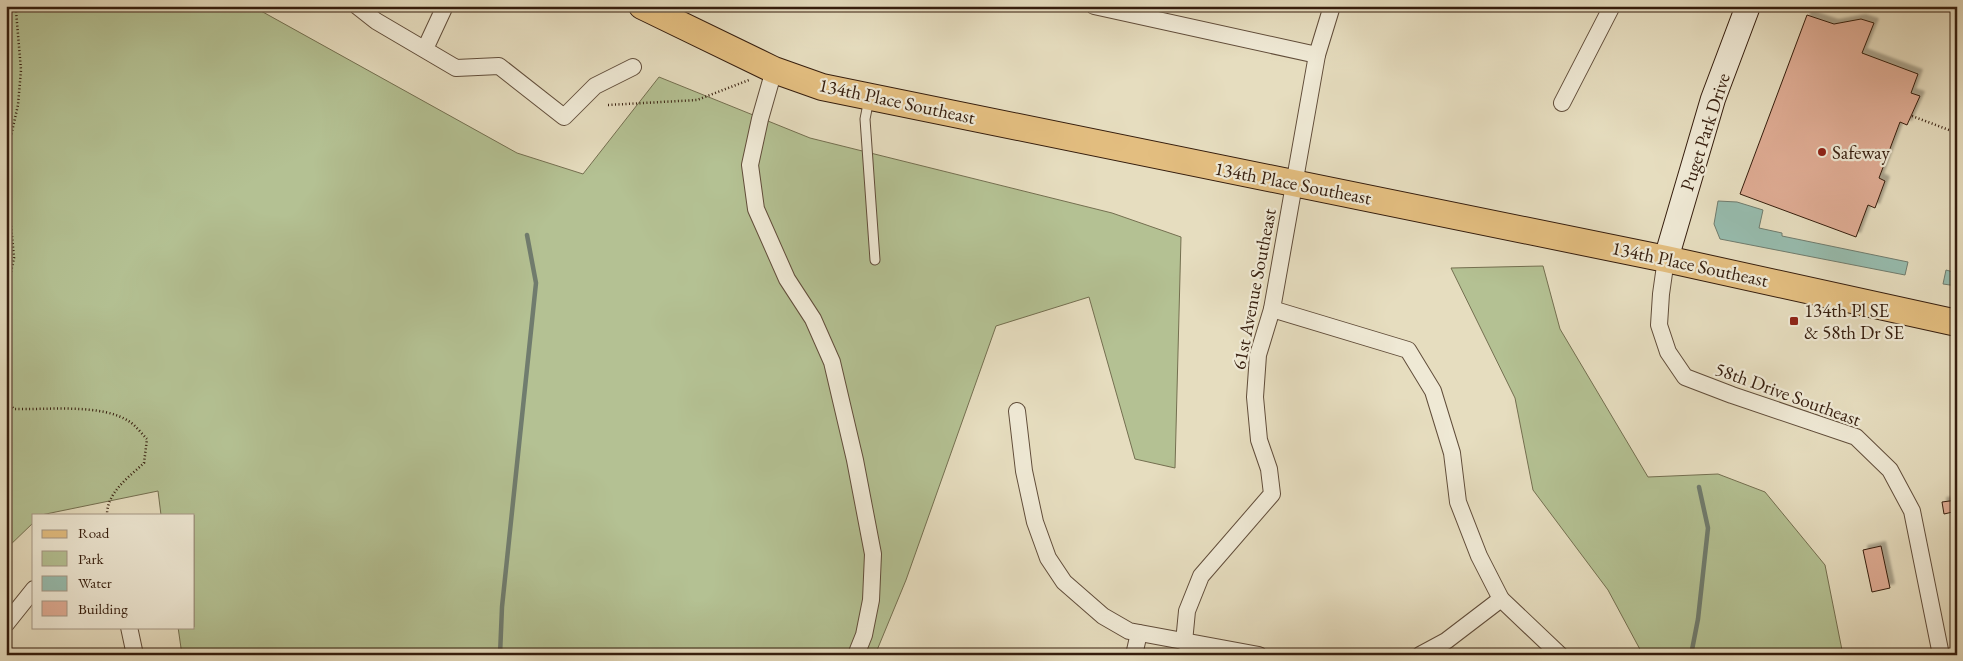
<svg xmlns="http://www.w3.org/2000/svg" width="1963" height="661" viewBox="0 0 1963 661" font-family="'EB Garamond',serif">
<defs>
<filter id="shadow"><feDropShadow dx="4.5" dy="-4.5" stdDeviation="1" flood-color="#0004"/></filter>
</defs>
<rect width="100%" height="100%" fill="#e6ddbf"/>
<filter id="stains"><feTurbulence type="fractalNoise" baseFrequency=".004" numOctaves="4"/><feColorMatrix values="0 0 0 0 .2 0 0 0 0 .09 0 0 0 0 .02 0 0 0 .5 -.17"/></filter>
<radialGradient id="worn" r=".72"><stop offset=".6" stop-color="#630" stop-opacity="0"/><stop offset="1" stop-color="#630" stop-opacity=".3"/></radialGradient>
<g fill="#b4c193" stroke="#746f50">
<polygon points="6,6 252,6 517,153 583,174 659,77 810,138 1112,213 1181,237 1175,468 1135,459 1089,297 996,326 906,580 875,655 182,655 178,627 194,627 194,515 161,515 158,491 41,515 34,515 34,522 6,549"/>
<polygon points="1543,266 1560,329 1648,477 1718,474 1765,492 1825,565 1843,655 1643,655 1608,590 1533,490 1515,398 1451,268"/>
</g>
<g fill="#97bcae" stroke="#707c6e">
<polygon points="1718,201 1737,202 1763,210 1759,228 1782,233 1782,236 1908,262 1905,275 1720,239 1714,224"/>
<polygon points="1946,270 1957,273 1957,286 1943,284"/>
</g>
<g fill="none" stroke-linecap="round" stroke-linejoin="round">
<g stroke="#707c6e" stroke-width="4.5">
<polyline points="500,655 502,607 536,283 527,235"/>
<polyline points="1691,655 1698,619 1708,528 1699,487"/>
</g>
</g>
<g fill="#dfac94" stroke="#351d0d" filter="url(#shadow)">
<polygon points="1807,15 1834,24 1861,19 1874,23 1862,53 1918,74 1911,93 1920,96 1907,125 1900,122 1879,178 1885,181 1875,208 1868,205 1856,237 1740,194"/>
<polygon points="1957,500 1957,511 1944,514 1942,502"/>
<polygon points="1881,546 1890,588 1872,592 1863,550"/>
</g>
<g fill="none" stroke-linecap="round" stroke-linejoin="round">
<defs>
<polyline id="lane" points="869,99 865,119 875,260"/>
<g id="street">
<polyline points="357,6 376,21 456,68 499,66 564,117 595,86 633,67"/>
<polyline points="1094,6 1317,55"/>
<polyline points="425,49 445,6"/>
<polyline points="774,70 760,119 750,165 756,209 787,279 813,319 832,362 855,460 873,554 871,600 864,635 856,655"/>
<polyline points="1562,103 1612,6"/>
<polyline points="1666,259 1661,294 1659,325 1668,352 1685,377 1732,395 1856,437 1890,470 1912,511 1941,655"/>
<polyline points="1272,309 1408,350 1433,391 1452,453 1458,502 1479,556 1501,599 1560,655"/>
<polyline points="1017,411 1024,471 1035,522 1048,558 1064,582 1103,616 1129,631 1259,655"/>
<polyline points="6,624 34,589"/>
<polyline points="129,627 135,655"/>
<polyline points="1184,642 1187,611 1201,576 1272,494 1269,469 1259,440 1255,397 1258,355 1272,309 1317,55 1332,6"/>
<polyline points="1134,655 1139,633"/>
<polyline points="1420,655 1446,641 1501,599"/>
</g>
<polyline id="secondary" points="1666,259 1713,99 1748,6"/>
<polyline id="primary" points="642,6 774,70 822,87 1666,259 1957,323"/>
</defs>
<use href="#lane" stroke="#614d3a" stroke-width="11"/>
<use href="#street" stroke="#614d3a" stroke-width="18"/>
<use href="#secondary" stroke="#351d0d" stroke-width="26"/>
<use href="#primary" stroke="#351d0d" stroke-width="28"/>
<g stroke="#351d0d" stroke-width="2.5" stroke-dasharray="1 2.5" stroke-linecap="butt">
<polyline points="608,105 697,100 749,80"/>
<polyline points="1912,116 1957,133"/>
<polyline points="6,158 18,105 21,70 16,11 13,6"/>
<polyline points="6,170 14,258 6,295"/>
<path d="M6,399l8,10c33,1 89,-6 116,13 6,4 12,12 17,17l-3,24c-15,14 -37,29 -37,52"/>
</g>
<use href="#lane" stroke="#efe9d5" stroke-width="9"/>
<use href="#street" stroke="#efe9d5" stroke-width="16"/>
<use href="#secondary" stroke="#efe9d5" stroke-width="24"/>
<use href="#primary" stroke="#e3be80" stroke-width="26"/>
</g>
<g fill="#8f2418" stroke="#efe9d5" stroke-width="2">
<circle cx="1822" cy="152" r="5"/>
<rect x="1789" y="316" width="10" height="10" rx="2.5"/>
</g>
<g text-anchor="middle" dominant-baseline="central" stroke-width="4.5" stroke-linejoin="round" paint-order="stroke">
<g font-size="19" fill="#351d0d" stroke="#efe9d5">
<text transform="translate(897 101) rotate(12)">134th Place Southeast</text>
<text transform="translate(1705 132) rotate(-72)">Puget Park Drive</text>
<text transform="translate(1293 183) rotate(11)">134th Place Southeast</text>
<text transform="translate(1690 264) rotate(12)">134th Place Southeast</text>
<text transform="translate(1254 289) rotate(-79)">61st Avenue Southeast</text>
<text transform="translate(1788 394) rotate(20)">58th Drive Southeast</text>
</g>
<g font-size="19" fill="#351d0d" stroke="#efe9d5" text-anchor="start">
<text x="1832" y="152">Safeway</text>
<text x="1804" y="310">134th Pl SE<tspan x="1804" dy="22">&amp; 58th Dr SE</tspan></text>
</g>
</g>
<rect width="1963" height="661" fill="none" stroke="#e6ddbf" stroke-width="25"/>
<rect x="8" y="8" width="1948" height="646" fill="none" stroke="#351d0d" stroke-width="2.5"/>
<rect x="12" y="12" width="1938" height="636" fill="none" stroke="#351d0d"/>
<rect x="32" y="514" width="162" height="115" fill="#efe9d5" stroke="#a59785"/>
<rect x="42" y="530" width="25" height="8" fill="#e3be80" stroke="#a59785"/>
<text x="78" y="538" font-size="15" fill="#351d0d">Road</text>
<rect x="42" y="551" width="25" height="15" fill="#b4c193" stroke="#a59785"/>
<text x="78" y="564" font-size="15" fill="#351d0d">Park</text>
<rect x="42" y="576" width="25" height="15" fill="#97bcae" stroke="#a59785"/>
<text x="78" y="588" font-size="15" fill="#351d0d">Water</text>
<rect x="42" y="601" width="25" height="15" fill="#dfac94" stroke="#a59785"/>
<text x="78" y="614" font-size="15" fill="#351d0d">Building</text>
<rect width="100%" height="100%" filter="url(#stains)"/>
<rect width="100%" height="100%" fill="url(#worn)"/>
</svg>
